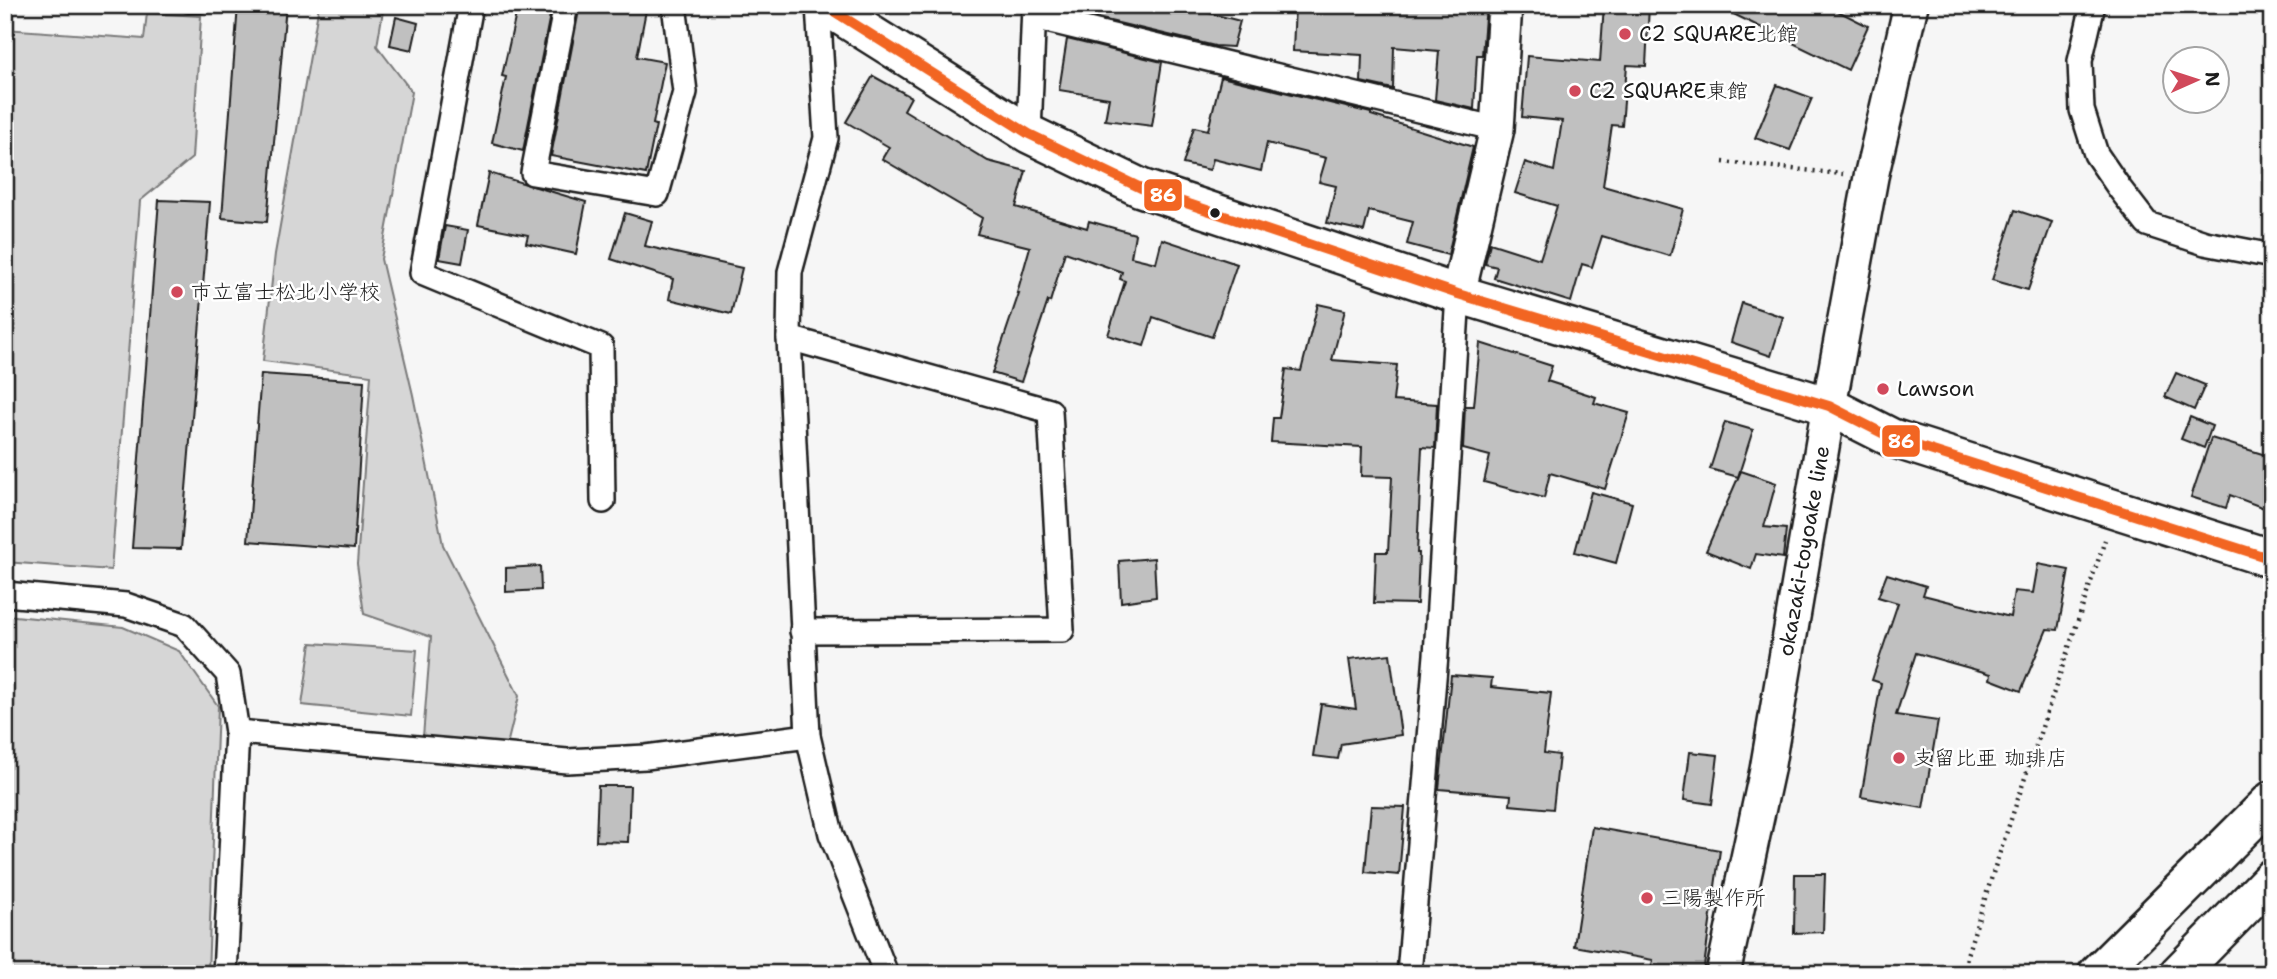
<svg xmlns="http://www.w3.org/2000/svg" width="2277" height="979" viewBox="0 0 2277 979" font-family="'Shantell Sans','Klee One',sans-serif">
<rect width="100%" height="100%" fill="#f6f6f6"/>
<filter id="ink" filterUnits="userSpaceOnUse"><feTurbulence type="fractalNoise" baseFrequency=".0143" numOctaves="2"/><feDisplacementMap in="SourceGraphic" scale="14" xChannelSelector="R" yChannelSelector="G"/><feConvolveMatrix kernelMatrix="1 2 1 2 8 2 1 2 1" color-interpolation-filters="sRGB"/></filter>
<g filter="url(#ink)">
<g fill="#d6d6d6" stroke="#797979" stroke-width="2">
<polygon points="319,5 384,5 377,46 412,92 381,259 413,395 443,545 519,696 507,745 423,737 431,637 364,614 357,564 371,375 263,361 275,254"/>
<polygon points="147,13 201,16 192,158 140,201 111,570 5,562 5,29 144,39"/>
<polygon points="5,615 123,627 179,651 218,706 208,974 5,974"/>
<polygon points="311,643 417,650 411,716 302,705"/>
</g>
<g fill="#c0c0c0" stroke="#1c1c1c" stroke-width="2">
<polygon points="238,5 286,5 267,222 222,218"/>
<polygon points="518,5 552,5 523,151 492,143 506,77 502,76"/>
<polygon points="580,5 647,5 637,57 665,62 653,124 656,125 646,174 551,156"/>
<polygon points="1073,5 1178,5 1240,21 1233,47 1215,46 1072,12"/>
<polygon points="1295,5 1486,5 1482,55 1477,55 1474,109 1435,100 1439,51 1394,47 1393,89 1361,82 1362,55 1293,51"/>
<polygon points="1604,5 1649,5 1646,66 1627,65 1622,126 1612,125 1603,186 1683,209 1670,256 1602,236 1592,267 1582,264 1571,302 1494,278 1497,267 1485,264 1490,243 1540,259 1557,206 1515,193 1525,162 1554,171 1562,121 1522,117 1527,56 1600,62"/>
<polygon points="1715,5 1826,5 1868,26 1848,70"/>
<polygon points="396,17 418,23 412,50 390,45"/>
<polygon points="1067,39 1162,62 1152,126 1105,120 1109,98 1059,90"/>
<polygon points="873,76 911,97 904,110 988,161 1026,171 1016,207 1087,228 1089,221 1135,234 1131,257 1156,263 1162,239 1237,264 1212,337 1153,317 1144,346 1108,335 1125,281 1120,279 1122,272 1065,252 1050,302 1048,301 1021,382 992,373 1019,293 1017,293 1030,247 977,234 982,218 882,159 889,147 846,122"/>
<polygon points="1221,77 1371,113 1371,115 1473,147 1448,255 1407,244 1413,222 1369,211 1364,231 1327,223 1336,186 1319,182 1326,158 1267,143 1261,171 1213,159 1210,170 1183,164 1194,127 1208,130"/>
<polygon points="1777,85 1812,98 1790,150 1755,138"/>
<polygon points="489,173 586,202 576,254 526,243 528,235 478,225"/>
<polygon points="159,200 210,202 181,549 132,548"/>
<polygon points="2015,210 2052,222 2028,290 1992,280"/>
<polygon points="625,213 652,221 645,246 742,268 731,314 669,299 673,279 611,259"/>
<polygon points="445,226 468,230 462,263 439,259"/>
<polygon points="1742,303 1783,317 1771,356 1731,342"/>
<polygon points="1318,304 1345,310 1332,360 1397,365 1393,401 1437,404 1435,448 1422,447 1417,553 1419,553 1417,604 1374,603 1376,552 1388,552 1392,477 1361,476 1362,447 1271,442 1273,418 1279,418 1286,369 1301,371"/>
<polygon points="1480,343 1552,366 1547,381 1596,397 1594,403 1629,413 1605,489 1550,473 1544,498 1484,482 1490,456 1463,449 1465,406 1474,406"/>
<polygon points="2176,373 2205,385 2194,410 2165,397"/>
<polygon points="261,374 364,381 354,549 248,541"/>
<polygon points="2190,417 2212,426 2204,448 2181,439"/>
<polygon points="1725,422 1753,430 1738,477 1710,469"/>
<polygon points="2211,438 2272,457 2272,511 2230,495 2226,508 2191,497"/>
<polygon points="1741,471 1776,483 1764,527 1786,529 1783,558 1756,554 1751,569 1706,551"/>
<polygon points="1591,492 1632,503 1616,563 1575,552"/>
<polygon points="1154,558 1156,597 1121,602 1119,561"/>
<polygon points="2038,564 2069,570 2058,630 2047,629 2021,691 1990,679 1991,674 1916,653 1896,715 1938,721 1923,808 1861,797 1881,683 1872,680 1898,603 1878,597 1887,574 1926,586 1923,595 2010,617 2014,591 2033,593"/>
<polygon points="540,566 541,590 506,592 506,568"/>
<polygon points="1390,654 1401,735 1341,744 1338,759 1313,756 1321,704 1356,709 1349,659"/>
<polygon points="1451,675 1492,678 1491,687 1551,693 1544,753 1559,755 1553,809 1510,805 1511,795 1439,789"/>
<polygon points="1690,752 1718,755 1712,804 1684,800"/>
<polygon points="598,786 630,786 628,842 596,841"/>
<polygon points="1371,806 1405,807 1399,875 1365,872"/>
<polygon points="1592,827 1720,850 1703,974 1650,974 1653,960 1574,946"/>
<polygon points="1795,874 1825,874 1823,932 1794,933"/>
</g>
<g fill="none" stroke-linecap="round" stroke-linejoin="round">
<defs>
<polyline id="lane" points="188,5 201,5"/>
<g id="street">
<polyline points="471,5 422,273 601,347 603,501"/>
<polyline points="566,5 533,173 657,194 685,92 674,5"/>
<polyline points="818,5 826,138 790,272 789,338 808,736 831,834 886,974"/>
<polyline points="2093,5 2080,61 2082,110 2096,154 2120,189 2147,224 2205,243 2272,256"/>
<polyline points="1034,17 1497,129"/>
<polyline points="1029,134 1034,5"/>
<polyline points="789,338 1050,411 1062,630 802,631"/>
<polyline points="5,594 126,605 184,625 228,674 237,732 225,974"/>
<polyline points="237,732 567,761 646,757 808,736"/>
<polyline points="1409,974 1436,655 1458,294"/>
</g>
<g id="secondary">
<polyline points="1458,294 1497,129 1505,5"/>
<polyline points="1723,974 1767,770 1829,406 1871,177 1911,5"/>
</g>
<g id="primary">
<polyline points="824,5 1029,134 1141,188 1458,294 1829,406 1892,438 2272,559"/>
<polyline points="2097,974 2272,800"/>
<polyline points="2178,974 2272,878"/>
</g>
</defs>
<use href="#lane" stroke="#1c1c1c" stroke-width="18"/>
<use href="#street" stroke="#1c1c1c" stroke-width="28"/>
<use href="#secondary" stroke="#1c1c1c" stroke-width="38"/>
<use href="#primary" stroke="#1c1c1c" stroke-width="42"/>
<g stroke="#1c1c1c" stroke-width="4.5" stroke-dasharray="2 5" stroke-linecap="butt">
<polyline points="1723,162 1843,174"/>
<polyline points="1965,974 1967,955 1995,867 2105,540"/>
</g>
<use href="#lane" stroke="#fff" stroke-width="12"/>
<use href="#street" stroke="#fff" stroke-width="23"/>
<use href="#secondary" stroke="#fff" stroke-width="33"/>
<use href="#primary" stroke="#fff" stroke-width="37"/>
<defs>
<polyline id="bus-1" points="824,5 1029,134 1141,188 1458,294 1829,406 1892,438 2272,559"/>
</defs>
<use href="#bus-1" stroke="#fff" stroke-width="16"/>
<use href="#bus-1" stroke="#f26522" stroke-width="10"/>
</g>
</g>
<g fill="#d1495b" stroke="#fff" stroke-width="2.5">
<circle cx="1625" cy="34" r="7"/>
<circle cx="1575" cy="91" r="7"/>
<circle cx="177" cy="292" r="7"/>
<circle cx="1883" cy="389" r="7"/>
<circle cx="1899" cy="758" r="7"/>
<circle cx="1647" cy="898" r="7"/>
</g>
<circle fill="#1c1c1c" stroke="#fff" stroke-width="2.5" cx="1215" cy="213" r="6"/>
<g text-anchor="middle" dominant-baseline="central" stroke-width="5" stroke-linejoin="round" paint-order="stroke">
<g font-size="21" fill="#1c1c1c" stroke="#fff" text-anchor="start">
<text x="1639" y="34">C2 SQUARE北館</text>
<text x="1589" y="91">C2 SQUARE東館</text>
<text x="191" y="292">市立富士松北小学校</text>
<text x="1897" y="389">Lawson</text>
<text x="1913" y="758">支留比亜 珈琲店</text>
<text x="1661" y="898">三陽製作所</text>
</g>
<g font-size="21" fill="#1c1c1c" stroke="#fff">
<text transform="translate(1804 551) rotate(-80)">okazaki-toyoake line</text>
</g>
</g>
<g stroke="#fff" stroke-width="2.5">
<rect x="1143" y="178" width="40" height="34" rx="7" fill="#f26522"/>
<rect x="1881" y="424" width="40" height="34" rx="7" fill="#f26522"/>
</g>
<g font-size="19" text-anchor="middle" font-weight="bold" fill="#fff">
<text x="1163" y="202">86</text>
<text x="1901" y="448">86</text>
</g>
<rect width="2277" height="979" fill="none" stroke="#fff" stroke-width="28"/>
<rect x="14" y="14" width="2249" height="951" fill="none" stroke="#1c1c1c" stroke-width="2.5" filter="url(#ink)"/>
<g transform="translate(2196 80) rotate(87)"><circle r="33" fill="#ffffff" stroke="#a4a4a4" stroke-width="2"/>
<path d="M0-5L12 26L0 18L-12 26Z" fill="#d1495b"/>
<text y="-10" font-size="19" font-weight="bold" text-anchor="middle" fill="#1c1c1c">N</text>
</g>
</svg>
